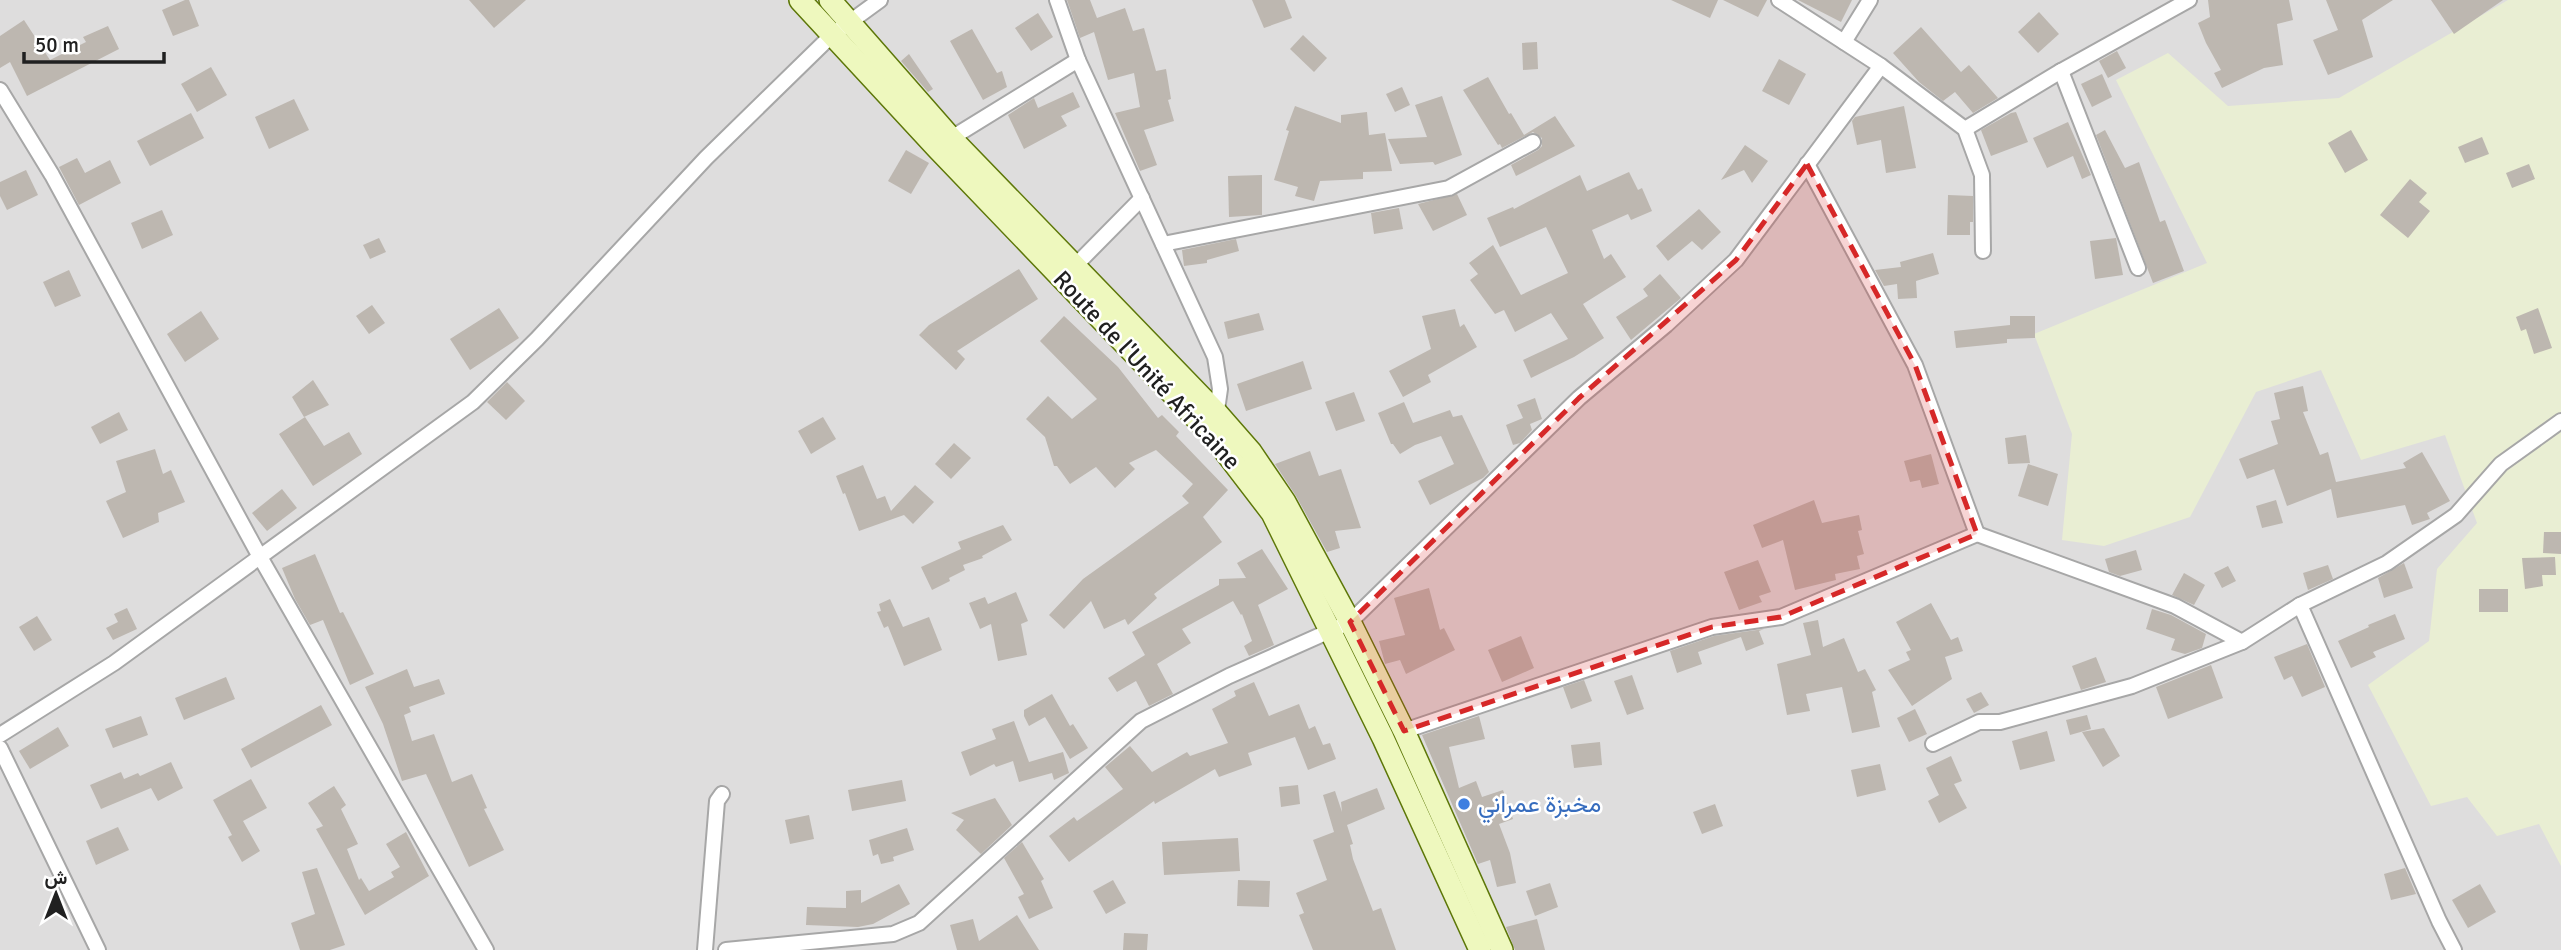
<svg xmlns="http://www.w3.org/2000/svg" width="2561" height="950" viewBox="0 0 2561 950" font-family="Signika,Vazirmatn,sans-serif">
<rect width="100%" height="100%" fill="#f1efe7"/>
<rect fill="#dedddd" x="0" y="0" width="2561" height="950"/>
<polygon fill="#e9eed3" points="2508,0 2561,0 2561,866 2539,824 2497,836 2467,797 2431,806 2368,685 2429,641 2437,569 2477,523 2445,435 2361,460 2321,370 2256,392 2190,517 2104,546 2062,540 2072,434 2034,334 2207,263 2116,80 2168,53 2228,106 2339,98"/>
<g fill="#bdb7b0">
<polygon points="185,0 189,0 199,26 173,36 162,10"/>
<polygon points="469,0 526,0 494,28"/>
<polygon points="1067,0 1090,0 1097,18 1125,8 1133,31 1144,28 1156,71 1166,69 1171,99 1168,100 1174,121 1144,130 1157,165 1140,171 1115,113 1140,107 1134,73 1108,80 1094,32 1080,38"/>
<polygon points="1252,0 1285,0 1292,18 1264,28"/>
<polygon points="1671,0 1718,0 1710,18"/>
<polygon points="1723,0 1767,0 1758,17"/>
<polygon points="1798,0 1852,0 1841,22"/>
<polygon points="2208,0 2289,0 2293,20 2277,24 2283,65 2264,68 2222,88 2214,73 2221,70 2206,43 2198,23 2210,17"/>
<polygon points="2326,0 2393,0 2362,20 2373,57 2328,75 2313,40 2338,30"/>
<polygon points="2431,0 2503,0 2454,34"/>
<polygon points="2039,12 2059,34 2038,53 2018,32"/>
<polygon points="1038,13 1053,37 1031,51 1015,28"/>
<polygon points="24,20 50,60 86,42 83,37 108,26 119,49 27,96 10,62 0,68 0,36"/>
<polygon points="1921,27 1961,72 1969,65 1998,98 1973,113 1955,92 1943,101 1919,82 1893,53"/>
<polygon points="972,29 997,73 1002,71 1007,87 983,100 950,41"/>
<polygon points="1303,35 1327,58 1314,72 1290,49"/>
<polygon points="1537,42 1538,69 1523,70 1522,43"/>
<polygon points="2117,51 2126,68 2108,78 2099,61"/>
<polygon points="909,54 933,89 928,92 901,61"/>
<polygon points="1779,59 1806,74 1789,105 1762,91"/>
<polygon points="211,67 227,95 197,112 181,84"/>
<polygon points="2102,74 2112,97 2092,107 2081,84"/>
<polygon points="1488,77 1509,114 1511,113 1524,135 1555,116 1575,146 1516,176 1511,165 1538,150 1542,146 1542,138 1533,132 1502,148 1500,144 1498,145 1463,90"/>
<polygon points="1402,87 1410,105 1395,112 1386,94"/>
<polygon points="1073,92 1080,107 1061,116 1067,126 1024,149 1008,115 1034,98 1038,108"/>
<polygon points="1442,96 1462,155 1435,165 1433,162 1400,164 1388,139 1427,137 1415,105"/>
<polygon points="294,99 309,130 269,149 255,117"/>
<polygon points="1295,106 1341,123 1341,115 1367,112 1369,135 1385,133 1392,171 1363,172 1363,179 1320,181 1314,201 1295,196 1298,187 1274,180 1289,131 1286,130"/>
<polygon points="1904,106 1916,168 1886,173 1881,140 1857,145 1852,121 1855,117"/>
<polygon points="2016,112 2028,142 1991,156 1981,130 2011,113"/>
<polygon points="191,113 204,138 150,166 137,141"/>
<polygon points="2068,122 2091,175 2082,179 2073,156 2047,168 2033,138"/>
<polygon points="2105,130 2125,168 2139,162 2160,222 2165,220 2184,271 2153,283 2096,135"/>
<polygon points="2351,130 2368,160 2345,173 2328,143"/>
<polygon points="2482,137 2489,154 2465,163 2458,147"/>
<polygon points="1745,145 1768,161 1752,183 1744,170 1721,180"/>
<polygon points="906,150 929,163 911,194 888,181"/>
<polygon points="77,158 85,173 110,160 121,183 79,205 59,167"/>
<polygon points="2529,164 2535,179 2512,188 2506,173"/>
<polygon points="26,170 38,195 7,210 0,196 0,182"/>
<polygon points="1629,172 1638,190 1642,188 1652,211 1631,220 1628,214 1592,230 1604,259 1611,254 1626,277 1583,304 1604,338 1574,357 1531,378 1523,360 1568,339 1551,313 1515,332 1504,310 1495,314 1470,280 1478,274 1469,263 1493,245 1521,295 1568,273 1546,227 1500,247 1487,218 1513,207 1514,209 1580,175 1587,191"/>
<polygon points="1262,175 1262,215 1229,217 1228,176"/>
<polygon points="2410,179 2427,193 2419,202 2430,211 2408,238 2380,215"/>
<polygon points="1457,194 1467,215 1433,231 1418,204"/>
<polygon points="1948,195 1973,196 1973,222 1970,222 1970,235 1947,235"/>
<polygon points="1399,208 1403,229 1374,234 1371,213"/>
<polygon points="1699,209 1721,232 1702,250 1692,241 1668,261 1656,246"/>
<polygon points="162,210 173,235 142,249 131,223"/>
<polygon points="379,238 386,252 370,259 363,245"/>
<polygon points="2116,238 2123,275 2095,279 2090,241"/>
<polygon points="1236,239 1239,251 1207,260 1207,263 1184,266 1182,250"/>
<polygon points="1933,253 1939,274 1916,281 1917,298 1898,299 1897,284 1884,286 1875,270 1901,267 1900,262"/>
<polygon points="1019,269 1038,299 957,351 965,359 956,370 919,335 929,325"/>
<polygon points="69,270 81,296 55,307 43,282"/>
<polygon points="1660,274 1681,298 1631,340 1616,317 1648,296 1643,289"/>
<polygon points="372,305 385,323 369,334 356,316"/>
<polygon points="499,308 519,338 470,370 450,339"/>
<polygon points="2538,308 2552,348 2534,354 2526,329 2521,331 2516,317"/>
<polygon points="1455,309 1460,327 1464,324 1477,347 1428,375 1431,382 1403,397 1389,371 1431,349 1422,316"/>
<polygon points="201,311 219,339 185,362 167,334"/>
<polygon points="1259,313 1264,330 1228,339 1224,322"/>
<polygon points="1064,316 1118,367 1158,418 1162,415 1179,432 1176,436 1228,490 1203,517 1222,542 1154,594 1157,598 1128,625 1125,619 1104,629 1091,601 1064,629 1049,615 1083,579 1189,503 1182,496 1193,484 1156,450 1129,463 1135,469 1115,488 1096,467 1070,484 1057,466 1054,466 1045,437 1026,419 1048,396 1072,419 1097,399 1040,341"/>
<polygon points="2010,316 2035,316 2035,338 2007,339 2007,343 1956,348 1954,331 2010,325"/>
<polygon points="1303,361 1312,389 1246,411 1237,384"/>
<polygon points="313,380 329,405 304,417 292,397"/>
<polygon points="507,382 525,401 506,420 487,402"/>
<polygon points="2303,386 2308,411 2303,412 2320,455 2328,452 2336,482 2406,468 2403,463 2422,452 2450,501 2427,513 2430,519 2412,525 2405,505 2337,518 2331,489 2287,506 2274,469 2247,479 2239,459 2278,444 2271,421 2280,419 2274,393"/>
<polygon points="1354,392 1365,421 1336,431 1325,402"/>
<polygon points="1535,398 1542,419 1530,424 1532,430 1520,443 1513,445 1506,425 1523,418 1517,405"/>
<polygon points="1404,402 1413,423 1450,410 1453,417 1462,415 1489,472 1483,478 1430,505 1418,481 1454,464 1441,436 1415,445 1400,454 1393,444 1391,444 1378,413"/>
<polygon points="119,412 128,430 100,444 91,427"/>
<polygon points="305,417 324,446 349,432 362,454 313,486 279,434"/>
<polygon points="823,417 836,439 811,454 798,431"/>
<polygon points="2026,435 2030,463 2008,464 2005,438"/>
<polygon points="954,443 971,458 951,479 935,464"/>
<polygon points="155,449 163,474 171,470 185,502 158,513 159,522 123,538 106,501 126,492 116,461"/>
<polygon points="1310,451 1319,476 1341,469 1361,528 1335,531 1340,548 1327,552 1296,496 1275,464"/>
<polygon points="1931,454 1939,484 1922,488 1920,480 1910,482 1904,461"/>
<polygon points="2028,464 2058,474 2048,506 2018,496"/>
<polygon points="863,465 877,499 885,496 891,511 915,485 934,502 913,524 904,515 859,531 845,493 843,494 836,476"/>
<polygon points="282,489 297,508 267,531 252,513"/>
<polygon points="1814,500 1822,523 1859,515 1862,530 1858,531 1864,554 1857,556 1860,569 1835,574 1836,580 1795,590 1783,540 1762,548 1753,525"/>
<polygon points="2276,500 2283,523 2262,528 2256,506"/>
<polygon points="1003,525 1012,540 982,556 983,558 963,565 965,570 949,578 950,581 932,590 921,567 961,549 958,542"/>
<polygon points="2544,532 2561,532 2561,554 2543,553"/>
<polygon points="1262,549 1288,589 1258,605 1274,645 1249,656 1244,646 1252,641 1242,614 1241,615 1233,601 1182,629 1191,643 1157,664 1173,694 1149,706 1136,681 1117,692 1108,678 1145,655 1132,632 1219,585 1219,579 1246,578 1237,563"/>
<polygon points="2136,550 2142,570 2120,576 2109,572 2105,559"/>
<polygon points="315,554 340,613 343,612 374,674 350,685 323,620 310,625 295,599 282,568"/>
<polygon points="2555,557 2556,575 2542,575 2543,586 2525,589 2522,558"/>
<polygon points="1758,560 1771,592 1759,596 1762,602 1739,610 1724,572"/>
<polygon points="2404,563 2413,588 2384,598 2378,578"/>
<polygon points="2328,565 2333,579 2308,590 2303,573"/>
<polygon points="2228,566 2236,581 2222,588 2214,573"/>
<polygon points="2184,573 2205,585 2194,605 2172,595"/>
<polygon points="1429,588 1440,630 1444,628 1455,650 1406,674 1400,660 1385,664 1379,641 1405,635 1394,598"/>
<rect x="2479" y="589" width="29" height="23"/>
<polygon points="1016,592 1028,621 1021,624 1027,655 998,661 991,624 980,629 969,603 985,597 988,604"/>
<polygon points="890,599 903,627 929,617 942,650 904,666 888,626 884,628 877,612 881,611 879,604"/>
<polygon points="1931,603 1951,640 1958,637 1963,651 1945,657 1952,679 1912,706 1888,670 1910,660 1906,652 1911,650 1896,622"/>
<polygon points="127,608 137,629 113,640 106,628 118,622 114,614"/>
<polygon points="2152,609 2171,615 2206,634 2202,648 2185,654 2171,650 2175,639 2146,629"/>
<polygon points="2395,614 2405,639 2373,652 2376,657 2351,668 2338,641 2369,627 2368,625"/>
<polygon points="37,616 52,640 34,651 19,627"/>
<polygon points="1818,620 1823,647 1844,638 1858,672 1865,669 1876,690 1872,692 1880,727 1852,733 1842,687 1806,694 1810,711 1787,715 1777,664 1811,655 1803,623"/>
<polygon points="1764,629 1759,631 1764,644 1746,651 1741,637 1698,652 1702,664 1677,673 1670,651 1714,636"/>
<polygon points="1521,636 1534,668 1502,682 1488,650"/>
<polygon points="2307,644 2325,687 2302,697 2292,676 2284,680 2274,657"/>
<polygon points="2096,657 2106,682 2081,690 2072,666"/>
<polygon points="2211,665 2223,698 2168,719 2156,687"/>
<polygon points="407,669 414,687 439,679 445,694 409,707 411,712 404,715 412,741 434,734 452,782 472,774 487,808 484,809 504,850 469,867 426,774 402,781 383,724 365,687"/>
<polygon points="1632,675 1644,709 1627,715 1614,681"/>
<polygon points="226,677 235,699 184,720 175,698"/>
<polygon points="1584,680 1592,701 1571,709 1563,687"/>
<polygon points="1254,682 1269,716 1299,704 1309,729 1315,726 1323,745 1330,743 1336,759 1308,770 1295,737 1248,753 1252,765 1219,777 1215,769 1155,804 1154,801 1069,862 1049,836 1074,817 1077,821 1123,789 1105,767 1130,746 1152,772 1187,752 1190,756 1228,743 1212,709 1236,696 1234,691"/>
<polygon points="1981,692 1989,705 1974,713 1966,699"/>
<polygon points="1052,694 1070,726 1073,724 1088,748 1070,759 1045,717 1029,726 1024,716 1024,710"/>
<polygon points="321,705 332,725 251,768 241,749"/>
<polygon points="1915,709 1927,734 1909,742 1897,718"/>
<polygon points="2087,715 2091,729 2070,735 2066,720"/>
<polygon points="141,716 148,735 113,748 105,729"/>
<polygon points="1479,716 1485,739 1449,747 1459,788 1476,781 1482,797 1503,790 1513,819 1499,824 1510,853 1516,883 1497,887 1490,860 1478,864 1422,735"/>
<polygon points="1014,721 1029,762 1063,752 1069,773 1054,780 1052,773 1019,782 1013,761 996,767 994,764 970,776 961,752 996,739 992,729"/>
<polygon points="58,727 69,746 30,769 19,751"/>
<polygon points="2104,728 2120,756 2103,767 2082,732"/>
<polygon points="2047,731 2055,761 2020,770 2012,741"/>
<polygon points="1600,742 1602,765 1574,768 1571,745"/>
<polygon points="1951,756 1962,781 1954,784 1967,808 1939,823 1928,801 1939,795 1926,768"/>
<polygon points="171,762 183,788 158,801 151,788 101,809 90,785 121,772 124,779 138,773 140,776"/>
<polygon points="1880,764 1886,790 1857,797 1851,770"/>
<polygon points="251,779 267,808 243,821 260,851 242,862 228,837 232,835 213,800"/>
<polygon points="902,780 906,801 852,811 848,790"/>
<polygon points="1298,785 1300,804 1281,807 1279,787"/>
<polygon points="334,786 346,805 341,809 358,844 347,849 359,880 361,878 369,891 394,877 391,872 400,867 386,844 406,832 429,876 365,915 316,829 323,826 308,803"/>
<polygon points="1377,788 1385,809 1347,825 1353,844 1350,845 1353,859 1373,911 1381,908 1396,950 1313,950 1299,915 1304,913 1296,893 1327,880 1313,840 1334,832 1323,795 1335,791 1342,812 1341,802"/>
<polygon points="995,798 1012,825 981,854 956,830 964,820 951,813"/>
<polygon points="1715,804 1723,826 1702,834 1693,812"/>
<polygon points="809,815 814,839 790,844 785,820"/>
<polygon points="118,827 129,850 96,865 86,841"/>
<polygon points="907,828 914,850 893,857 894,861 881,864 878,854 873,856 869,840"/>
<polygon points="1238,838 1240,871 1164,875 1162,842"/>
<polygon points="1022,842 1044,879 1041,881 1053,908 1029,919 1018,897 1024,894 1004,858"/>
<polygon points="317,868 345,945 330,950 300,950 291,923 315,914 302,872"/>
<polygon points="2405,868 2416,894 2391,900 2384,874"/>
<polygon points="1113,880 1126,903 1106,914 1093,891"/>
<polygon points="1238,880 1270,881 1269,907 1237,906"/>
<polygon points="1550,883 1558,907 1535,916 1526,891"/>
<polygon points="899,884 910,904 873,924 858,927 806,925 807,907 846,908 846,891 861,890 861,903"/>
<polygon points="2480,884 2496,912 2468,928 2452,900"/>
<polygon points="1017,915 1039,950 957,950 950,925 973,919 979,941"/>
<polygon points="1537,919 1545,950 1515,950 1506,927"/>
<polygon points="1124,933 1148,934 1147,950 1123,950"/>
</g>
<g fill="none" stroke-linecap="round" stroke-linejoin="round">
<defs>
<g id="minor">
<polyline points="1057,0 1078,60 1215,357 1220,389 1216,417"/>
<polyline points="1779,0 1881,66 1965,129 1982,175 1983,251"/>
<polyline points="1844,42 1870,0"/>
<polyline points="2061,71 2138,268"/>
<polyline points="0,90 52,175 260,557 486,950"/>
<polyline points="1965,129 2061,71 2189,0"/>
<polyline points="945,142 1078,60"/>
<polyline points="1807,164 1915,365 1977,534"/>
<polyline points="1163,244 1449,188 1533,142"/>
<polyline points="1069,272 1142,198"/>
<polyline points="2300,605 2439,921 2454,950"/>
<polyline points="1404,731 1712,627 1781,617 1977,534 2175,606 2242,642"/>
<polyline points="0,735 114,663 473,402 537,339 706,158 832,35 880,0"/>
<polyline points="1933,744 1979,722 2000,722 2132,686 2242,642 2300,605 2387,563 2456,515 2501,464 2561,421"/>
<polyline points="0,748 98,950"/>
<polyline points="705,950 717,801 722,794"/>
<polyline points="726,950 893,934 919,923 1141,721 1229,676 1350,622 1579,398 1666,325 1736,260 1881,66"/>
</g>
<g id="secondary">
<polyline points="800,0 937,148 1213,436 1272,513 1383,738 1480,950"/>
<polyline points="830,0 951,138 1216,412 1251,452 1285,502 1350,622 1404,731 1502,950"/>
</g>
</defs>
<use href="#minor" stroke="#a7a7a7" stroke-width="18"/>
<use href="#secondary" stroke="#5d7708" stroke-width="24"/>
<use href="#minor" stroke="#fff" stroke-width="14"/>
<use href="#secondary" stroke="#eef8be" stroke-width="21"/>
</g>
<path fill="#d62828" fill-opacity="0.2" stroke="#d62828" stroke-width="5" stroke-dasharray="14 9" stroke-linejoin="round" d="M1807,164l108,201 62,169 -196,83 -69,10 -308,104 -54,-109 229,-224 157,-138z"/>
<circle fill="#3f7fe0" stroke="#fff" stroke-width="2.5" cx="1464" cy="804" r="7"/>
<g text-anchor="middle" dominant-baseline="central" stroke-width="5" stroke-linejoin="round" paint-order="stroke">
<g font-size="24" fill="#202020" stroke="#fff">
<text transform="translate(1147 370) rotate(47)">Route de l'Unité Africaine</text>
</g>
<g font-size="24" fill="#366cbe" stroke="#fff" text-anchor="start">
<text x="1478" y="804">مخبزة عمراني</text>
</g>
</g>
<g transform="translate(56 894)" stroke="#ffffff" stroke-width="5" paint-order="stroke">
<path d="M0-5L12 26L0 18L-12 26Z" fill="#202020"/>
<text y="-10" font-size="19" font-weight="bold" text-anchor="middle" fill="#202020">ش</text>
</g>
<path d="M24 52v10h140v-10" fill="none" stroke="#202020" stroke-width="3.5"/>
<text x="35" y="52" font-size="21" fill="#202020" stroke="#ffffff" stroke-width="5" paint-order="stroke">50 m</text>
</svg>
